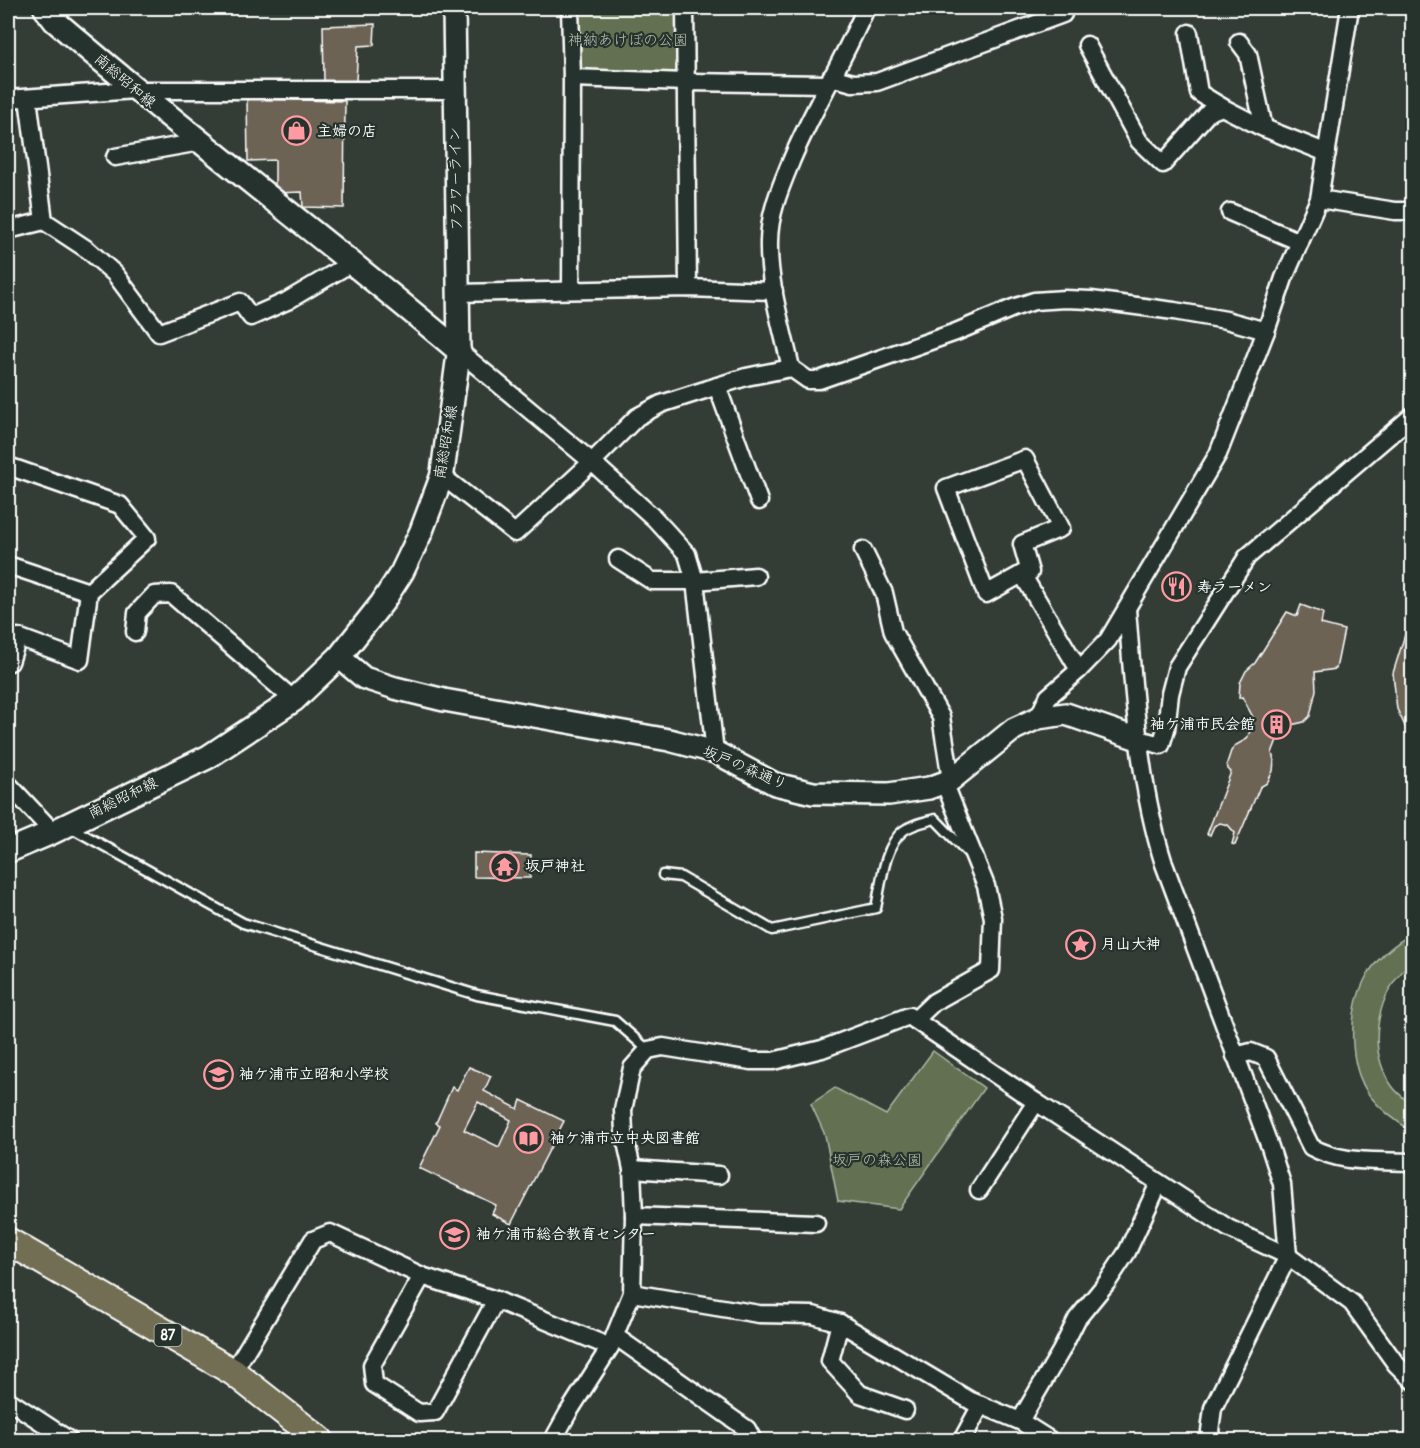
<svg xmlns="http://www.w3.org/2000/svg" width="1420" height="1448" viewBox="0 0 1420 1448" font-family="Pangolin,'Klee One',sans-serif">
<rect width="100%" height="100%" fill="#343d35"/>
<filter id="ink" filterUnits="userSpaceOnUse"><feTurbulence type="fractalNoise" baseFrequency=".0167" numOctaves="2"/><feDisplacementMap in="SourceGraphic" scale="12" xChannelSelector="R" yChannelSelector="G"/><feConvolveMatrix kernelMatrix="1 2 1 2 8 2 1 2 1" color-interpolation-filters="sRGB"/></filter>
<g filter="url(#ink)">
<g fill="#637051" stroke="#b1b8a8" stroke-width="1.5">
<polygon points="579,8 678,8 677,72 579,71"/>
<path d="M1412,934v28c-35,30 -47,84 -20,124 5,7 14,14 20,19v26c-15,-9 -31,-21 -42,-35 -22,-30 -22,-82 -6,-115 9,-19 29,-37 48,-47z"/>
<polygon points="933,1051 984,1088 899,1209 838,1201 825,1135 811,1104 835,1088 886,1115"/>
</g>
<g fill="#6c6354" stroke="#fff" stroke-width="1.5" fill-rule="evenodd">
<polygon points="375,24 374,45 358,46 356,81 324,81 323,26"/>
<polygon points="247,99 345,101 344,208 303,207 302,192 275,193 275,160 248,161"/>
<polygon points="1301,605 1323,613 1321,624 1344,630 1336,669 1315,672 1316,690 1310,716 1304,722 1282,727 1272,753 1274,760 1273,771 1267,783 1260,787 1235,845 1232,844 1235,833 1228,825 1220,823 1214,826 1210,835 1207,834 1231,772 1228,769 1227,763 1231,751 1236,745 1247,739 1254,719 1242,697 1239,698 1240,683 1246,671 1255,663 1287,612 1297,616"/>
<polygon points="1412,612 1412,741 1397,709 1393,673"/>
<polygon points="474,853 531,855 531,860 537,860 537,870 530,870 530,878 474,877"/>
<path d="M469,1067l22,9 -7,15 34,18 3,-9 43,21 -53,103 -19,-10 4,-9 -77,-37 21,-43 -4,-2 16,-36 5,3zM478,1102l33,18 -12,27 -35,-17z"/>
</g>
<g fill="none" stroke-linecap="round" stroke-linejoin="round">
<defs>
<g id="service">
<polyline points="70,827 243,923 477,995 615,1021 648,1050"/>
<path d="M663,875l18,2 91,53 104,-22c5,-23 8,-62 27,-77 9,-7 21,-9 32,-12l34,35"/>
</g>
<g id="minor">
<polyline points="570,8 572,78 571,290"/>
<polyline points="685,8 688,288"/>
<path d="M866,8c-22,51 -52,99 -74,151 -11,27 -23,54 -23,83 -1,42 13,85 22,126l17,12h11l137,-48 57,-24 21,-7 31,-2 26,1 83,11 52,9 40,11"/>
<polyline points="1189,33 1199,93 1222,107"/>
<polyline points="1239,42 1248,54 1264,128"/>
<polyline points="1087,45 1139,141 1163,164 1209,112 1222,107 1259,126 1327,153"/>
<polyline points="831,77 853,83 877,82 1063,14"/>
<polyline points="572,78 686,82 827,84"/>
<polyline points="28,98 44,221"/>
<polyline points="8,99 135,90 454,90"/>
<polyline points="115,157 200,142"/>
<polyline points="1319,199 1395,211 1412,211"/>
<polyline points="1230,212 1300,242"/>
<polyline points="8,230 44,221 88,250 115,274 159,333 240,302 251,317 287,301 353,262"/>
<polyline points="457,293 688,288 774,291"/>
<polyline points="459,351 592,462 655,519 687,554 695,581 715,752"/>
<polyline points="717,386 759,501"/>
<polygon points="1025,459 1061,528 1022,544 1030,572 1022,574 986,594 946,488"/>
<polyline points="8,466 120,505 147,538 89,592 80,660 18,637 10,662 8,661"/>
<polyline points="442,476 515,533 592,462 637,417 661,404 689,395 746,377 791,368"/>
<polyline points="863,550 884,593 893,632 941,717 951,780"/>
<polyline points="618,559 652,581 695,581 756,576"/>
<polyline points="8,565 89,592"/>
<polyline points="1022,574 1079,670"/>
<path d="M1127,609c7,86 11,173 37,255l106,283 12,37 6,72 -75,152 -3,23 2,9"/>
<polyline points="135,632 137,613 154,595 171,594 294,700"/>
<polyline points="1038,718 1048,697 1079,670 1108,640 1218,454 1266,331 1284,278 1319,199 1350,8"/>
<polyline points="1138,739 1161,745 1166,729 1170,694 1177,667 1247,557 1412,416"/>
<polyline points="8,784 53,832"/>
<polyline points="915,1020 934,1002 991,970 993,918 986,886 944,782"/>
<path d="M1235,1056l16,-4 15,6 45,89c32,17 61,13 96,15l5,3"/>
<polyline points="632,1169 719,1175"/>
<polyline points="979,1190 1036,1102 1228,1228 1288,1256 1352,1303 1396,1364 1412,1380"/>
<polyline points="634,1216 816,1223"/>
<polyline points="422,1276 372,1365 374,1384 419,1413 435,1412 496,1300"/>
<polyline points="632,1293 759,1314 813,1315 840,1323 971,1401 1020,1421 1050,1440"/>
<polyline points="840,1323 830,1361 860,1394 905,1410"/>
<polyline points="615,1336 747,1429 753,1440"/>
<polyline points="233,1372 313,1240 330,1233 422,1276 496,1300 610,1347"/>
<polyline points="8,1400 69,1440"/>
<polyline points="1020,1421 1061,1351 1077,1319 1108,1281 1127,1252 1159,1183"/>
<polyline points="553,1440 568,1413 610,1347 632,1293 634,1216 632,1169 624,1133 623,1110 632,1068 648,1050 663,1047 751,1061 773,1061 822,1049 909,1016 1036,1102"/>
<polyline points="962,1440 981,1405"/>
</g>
<g id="tertiary">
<polyline points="454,8 459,351"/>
<polyline points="339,657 364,678 395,688 444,700 669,740 715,752 775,784 813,793 889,794 929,788 951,780 1014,729 1038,718 1066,714 1138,739"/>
</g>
<path id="secondary" d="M8,851l45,-19 155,-75 86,-57 45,-43 43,-54 20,-31 19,-40 21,-56 17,-125c-133,-112 -272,-216 -404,-330l-10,-13"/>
<polyline id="primary" points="8,1241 233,1372 320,1440"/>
</defs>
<use href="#service" stroke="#fff" stroke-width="13"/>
<use href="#minor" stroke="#fff" stroke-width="21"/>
<use href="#tertiary" stroke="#fff" stroke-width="26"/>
<use href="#secondary" stroke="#fff" stroke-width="27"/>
<use href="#primary" stroke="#fff" stroke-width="30"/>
<use href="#service" stroke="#26332d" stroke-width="8"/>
<use href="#minor" stroke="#26332d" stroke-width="16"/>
<use href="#tertiary" stroke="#26332d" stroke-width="21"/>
<use href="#secondary" stroke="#26332d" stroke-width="22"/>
<use href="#primary" stroke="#726e52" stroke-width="26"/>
</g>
</g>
<defs>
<symbol id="shop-ring" viewBox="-11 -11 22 22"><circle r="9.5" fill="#26332d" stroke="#ff9aa2" stroke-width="1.5"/><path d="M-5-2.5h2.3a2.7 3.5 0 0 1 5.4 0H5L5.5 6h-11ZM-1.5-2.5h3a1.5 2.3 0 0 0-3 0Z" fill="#ff9aa2"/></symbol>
<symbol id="restaurant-ring" viewBox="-11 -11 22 22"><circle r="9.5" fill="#26332d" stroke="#ff9aa2" stroke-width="1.5"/><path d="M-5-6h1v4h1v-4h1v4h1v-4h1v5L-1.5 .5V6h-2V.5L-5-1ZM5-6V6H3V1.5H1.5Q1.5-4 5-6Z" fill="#ff9aa2"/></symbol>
<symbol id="building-ring" viewBox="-11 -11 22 22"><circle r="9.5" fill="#26332d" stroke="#ff9aa2" stroke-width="1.5"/><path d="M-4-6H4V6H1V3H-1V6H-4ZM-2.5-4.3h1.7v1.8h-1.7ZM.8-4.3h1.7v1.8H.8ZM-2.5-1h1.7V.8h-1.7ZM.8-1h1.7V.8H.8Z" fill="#ff9aa2"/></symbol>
<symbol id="temple-ring" viewBox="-11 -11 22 22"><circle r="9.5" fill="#26332d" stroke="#ff9aa2" stroke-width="1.5"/><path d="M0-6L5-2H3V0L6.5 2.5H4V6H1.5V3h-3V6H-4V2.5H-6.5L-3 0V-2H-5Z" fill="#ff9aa2"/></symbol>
<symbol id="sight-ring" viewBox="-11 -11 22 22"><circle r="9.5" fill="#26332d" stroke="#ff9aa2" stroke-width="1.5"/><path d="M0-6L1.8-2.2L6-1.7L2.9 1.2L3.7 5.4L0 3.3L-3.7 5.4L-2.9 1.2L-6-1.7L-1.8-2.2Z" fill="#ff9aa2"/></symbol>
<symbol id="school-ring" viewBox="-11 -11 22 22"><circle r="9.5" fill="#26332d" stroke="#ff9aa2" stroke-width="1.5"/><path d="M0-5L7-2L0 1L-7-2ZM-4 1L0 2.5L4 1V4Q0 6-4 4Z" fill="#ff9aa2"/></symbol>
<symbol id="library-ring" viewBox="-11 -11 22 22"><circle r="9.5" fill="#26332d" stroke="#ff9aa2" stroke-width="1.5"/><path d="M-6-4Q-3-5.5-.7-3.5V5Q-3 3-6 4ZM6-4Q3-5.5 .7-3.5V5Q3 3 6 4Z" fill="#ff9aa2"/></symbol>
</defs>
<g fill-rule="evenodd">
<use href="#shop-ring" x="280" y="114" width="33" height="33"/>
<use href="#restaurant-ring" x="1160" y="570" width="33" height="33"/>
<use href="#building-ring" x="1260" y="708" width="33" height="33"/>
<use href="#temple-ring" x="488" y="850" width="33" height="33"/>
<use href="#sight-ring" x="1064" y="928" width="33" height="33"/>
<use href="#school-ring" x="202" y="1058" width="33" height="33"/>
<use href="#library-ring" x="512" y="1122" width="33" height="33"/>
<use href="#school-ring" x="438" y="1218" width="33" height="33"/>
</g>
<g text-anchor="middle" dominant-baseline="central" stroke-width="4.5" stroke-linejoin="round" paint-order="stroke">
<rect fill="#26332d" stroke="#bec2c0" stroke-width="1.5" x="154.5" y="1324" width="27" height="22" rx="4.5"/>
<g font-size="14" font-weight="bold" fill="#fff">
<text x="168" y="1335">87</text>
</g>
<g font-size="15" fill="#b9bfb1" stroke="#26332d">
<text x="628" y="40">神納あけぼの公園</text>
<text x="877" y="1160">坂戸の森公園</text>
</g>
<g font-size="15" fill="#fff" stroke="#26332d">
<text transform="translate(125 81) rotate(40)">南総昭和線</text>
<text transform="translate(456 179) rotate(-91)">フラワーライン</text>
<text transform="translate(446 442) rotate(-80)">南総昭和線</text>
<text transform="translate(745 768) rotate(23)">坂戸の森通り</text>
<text transform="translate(123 798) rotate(-26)">南総昭和線</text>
</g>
<g font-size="15" font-weight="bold" fill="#fff" stroke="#26332d" text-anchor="start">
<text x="317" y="131">主婦の店</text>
<text x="1197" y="587">寿ラーメン</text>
<text x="1255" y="724" text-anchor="end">袖ケ浦市民会館</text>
<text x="525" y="866">坂戸神社</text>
<text x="1101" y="944">月山大神</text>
<text x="239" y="1074">袖ケ浦市立昭和小学校</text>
<text x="550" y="1138">袖ケ浦市立中央図書館</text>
<text x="476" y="1234">袖ケ浦市総合教育センター</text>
</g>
</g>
<rect width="1420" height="1448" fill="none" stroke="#26332d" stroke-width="30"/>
<rect x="15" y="15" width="1390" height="1418" fill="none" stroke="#fff" stroke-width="2" filter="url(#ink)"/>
</svg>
